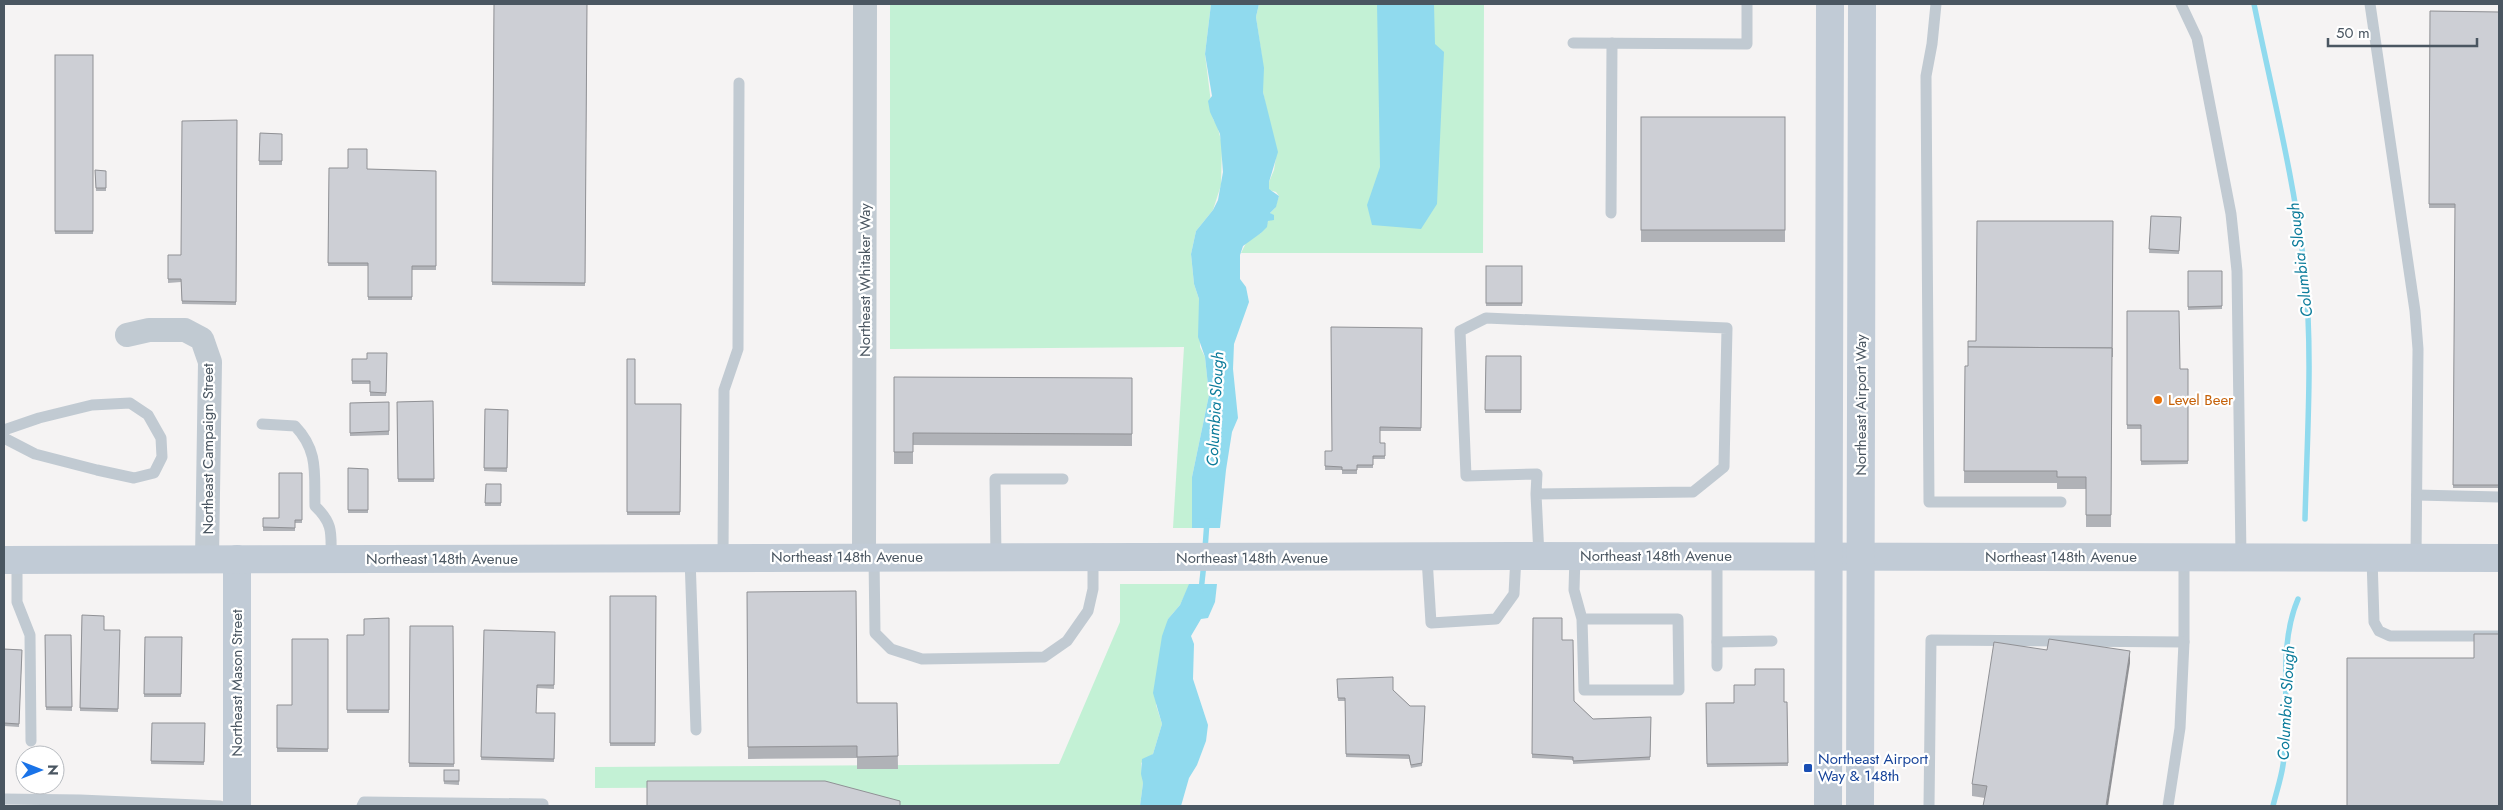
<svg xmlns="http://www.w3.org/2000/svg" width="2503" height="810" viewBox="0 0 2503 810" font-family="Jost,sans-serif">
<rect width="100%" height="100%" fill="#f5f3f3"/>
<g fill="#c3f1d5">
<polygon points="890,4 1211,4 1205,54 1213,119 1217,125 1222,144 1221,185 1213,210 1196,231 1191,254 1194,284 1199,299 1200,347 1205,357 1209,395 1192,477 1192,528 1173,528 1184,347 890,349"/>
<polygon points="1259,4 1484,4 1483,253 1241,253 1247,241 1261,233 1272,215 1270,213 1275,208 1279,196 1276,192 1269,190 1269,182 1274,170 1276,157 1263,92 1262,58 1256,17"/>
<polygon points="1120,584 1189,584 1189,586 1180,605 1168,619 1156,705 1162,724 1153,754 1141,763 1143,783 1140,806 896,806 831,787 595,788 595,767 1059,764 1120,622"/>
</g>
<g fill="#90daee">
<polygon points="1211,4 1259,4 1256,17 1264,68 1263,92 1278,152 1269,182 1269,189 1279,196 1276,207 1270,213 1274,215 1274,220 1268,221 1267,227 1261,233 1243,246 1240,255 1240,279 1246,287 1249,302 1234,344 1233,369 1238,418 1232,432 1226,470 1220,528 1192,528 1192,477 1209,395 1205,357 1198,337 1199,299 1194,284 1191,254 1196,231 1213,210 1218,200 1223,172 1220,134 1210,112 1208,101 1212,96 1205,54"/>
<polygon points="1377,4 1434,4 1435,44 1444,52 1437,204 1421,229 1372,225 1367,205 1380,167"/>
<polygon points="1189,584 1217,584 1215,602 1208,618 1201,619 1191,636 1194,644 1193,679 1208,725 1206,741 1197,765 1189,778 1181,806 1140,806 1143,783 1141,774 1142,759 1153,754 1162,724 1153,693 1162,636 1168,619 1180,605"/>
</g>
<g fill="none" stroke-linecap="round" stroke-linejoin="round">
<g stroke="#90daee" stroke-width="5.5">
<path d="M2254,4c18,88 41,178 51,269 8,82 2,164 0,246"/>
<polyline points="1205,549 1207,521"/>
<polyline points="1201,591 1204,563"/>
<path d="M2273,806c3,-13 8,-27 10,-41 9,-54 -7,-114 15,-166"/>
</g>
<g stroke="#c1cad2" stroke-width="11">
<polyline points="1936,4 1932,44 1926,76 1929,502 2061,502"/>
<polyline points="2181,4 2197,38 2231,214 2237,271 2241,557"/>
<polyline points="2370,4 2415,311 2418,349 2416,558"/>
<polyline points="1573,43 1747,44 1747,4"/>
<polyline points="1611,213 1612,43"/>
<path d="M262,424l33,2c24,25 19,48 20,80 19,18 16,28 16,53"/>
<polyline points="4,430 39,418 92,405 130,403 148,415 161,438 162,457 154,473 134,478 97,470 35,454 4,438"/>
<polyline points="1536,494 1537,474 1466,476 1460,331 1486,318 1727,328 1724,467 1693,492 1536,494 1539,556"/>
<polyline points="2417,495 2499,497"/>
<polyline points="1575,556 1574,590 1582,619 1584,690 1679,690 1678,619 1582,619"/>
<polyline points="1717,556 1717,666"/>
<polyline points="874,557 875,633 891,649 922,659 1044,657 1067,641 1088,611 1093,589 1093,558"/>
<polyline points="690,558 696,730"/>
<polyline points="723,558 724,390 738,349 739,83"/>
<polyline points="996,558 995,479 1063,479"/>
<polyline points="1427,558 1431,623 1496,619 1514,594 1516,556"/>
<polyline points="2372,558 2374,622 2379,631 2390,636 2499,636"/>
<polyline points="17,559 17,602 30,635 31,741"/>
<polyline points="1717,642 1772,641"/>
<polyline points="4,799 80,800 220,806"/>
<polyline points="362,806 364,802 543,804 543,806"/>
<polyline points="1929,806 1931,640 2184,642 2184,558"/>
<polyline points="2168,806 2180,728 2184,642"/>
</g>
<g stroke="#c1cad2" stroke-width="24">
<polyline points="127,335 149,330 185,330 202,339 210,362 207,559"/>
<polyline points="864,557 865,4"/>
</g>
<g stroke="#c1cbd6" stroke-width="28">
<polyline points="237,559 237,806"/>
<polyline points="4,560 1516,556 2499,558"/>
<polyline points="1828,806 1830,4"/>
<polyline points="1860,806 1862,4"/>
</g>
</g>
<g fill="#b0b2b7">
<polygon points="494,4 587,4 585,286 492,285"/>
<polygon points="2430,11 2499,12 2499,488 2453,488 2455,208 2429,208"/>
<rect x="55" y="55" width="38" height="179"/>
<rect x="1641" y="117" width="144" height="125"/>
<polygon points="237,120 236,305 182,304 181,282 168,283 168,255 181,255"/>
<polygon points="260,133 282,134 282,165 259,165"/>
<polygon points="329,168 436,171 436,270 412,270 412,300 368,300 368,266 328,266"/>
<polygon points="95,170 106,171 106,191 96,191"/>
<polygon points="2151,216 2181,217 2179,254 2149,253"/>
<polygon points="2113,221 2111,527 2086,527 2086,489 2057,489 2057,483 1964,483 1965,366 1968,366 1976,341"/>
<rect x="1486" y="266" width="36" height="40"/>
<polygon points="2188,271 2222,271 2222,309 2188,310"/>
<polygon points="2127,311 2180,369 2188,369 2188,464 2141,465 2141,429 2127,429"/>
<polygon points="1422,328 1421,431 1380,431 1380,443 1385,443 1385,459 1373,459 1373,468 1357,468 1357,474 1342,474 1342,470 1325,470 1325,451 1332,451"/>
<polygon points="387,353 386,396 370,396 370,384 352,384 352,359 367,359"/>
<polygon points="1486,356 1521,356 1521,413 1485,413"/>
<polygon points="627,359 635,404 681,404 680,515 627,515"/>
<polygon points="894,377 1132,378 1132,446 913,445 913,464 894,464"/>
<polygon points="433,401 434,482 398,482 397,402"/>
<polygon points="389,402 389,435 350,436 350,403"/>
<polygon points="485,409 508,410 507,472 484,471"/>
<polygon points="348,468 368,469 368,513 348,513"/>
<polygon points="302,473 302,523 295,523 295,531 263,531 263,518 279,518"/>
<polygon points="486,484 501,484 501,506 485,506"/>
<polygon points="747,592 857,703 897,703 898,769 857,769 857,758 748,759"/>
<polygon points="610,596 656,596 655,746 610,746"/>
<polygon points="82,615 104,630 120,630 118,712 80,711"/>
<polygon points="389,618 389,713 347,713 347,635 364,635"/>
<polygon points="1533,618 1562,640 1574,701 1593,719 1651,717 1650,760 1573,764 1573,760 1532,758"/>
<polygon points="410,626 453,626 454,767 409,767"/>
<polygon points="484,630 555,632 554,689 537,688 536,713 555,713 554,762 481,760"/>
<polygon points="45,635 71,635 72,711 46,710"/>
<polygon points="145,637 182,637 181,697 144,697"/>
<polygon points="328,639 328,752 277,752 277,705 292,705"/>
<polygon points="4,649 22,650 19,727 4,726"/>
<polygon points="2130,663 1985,798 1972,796 1972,784"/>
<polygon points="1337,679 1393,690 1410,706 1425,706 1422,766 1411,768 1409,759 1346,757 1345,701 1338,701"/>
<polygon points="1787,702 1788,766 1707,767 1706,703"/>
<polygon points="152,723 205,723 204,765 151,764"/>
<polygon points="444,770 459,770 459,785 444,784"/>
</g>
<polygon fill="#909195" points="2130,651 2130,663 2108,806 2106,806"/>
<g fill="#cdcfd5" stroke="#909195">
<polygon points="494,4 587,4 585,283 492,282"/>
<polygon points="2430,11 2499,12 2499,485 2453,485 2455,204 2429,204"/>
<rect x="55" y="55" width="38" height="176"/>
<rect x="1641" y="117" width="144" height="113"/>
<polygon points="237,120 236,302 182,301 181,279 168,279 168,255 181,255 182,121"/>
<polygon points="260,133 282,134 282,161 259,161"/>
<polygon points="348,149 367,149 367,169 436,171 436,266 412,266 412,297 368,297 368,263 328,263 329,168 348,168"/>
<polygon points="95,170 106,171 106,188 96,188"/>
<polygon points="2151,216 2181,217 2179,251 2149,249"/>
<polygon points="1977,221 2113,221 2112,357 2112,348 1968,347 1968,341 1976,341"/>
<rect x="1486" y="266" width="36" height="37"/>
<polygon points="2188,271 2222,271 2222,306 2188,307"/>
<polygon points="2127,311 2179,311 2180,369 2188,369 2188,461 2141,461 2141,425 2127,425"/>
<polygon points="1331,327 1422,328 1421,428 1380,427 1380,443 1385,443 1385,456 1373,456 1373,465 1357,465 1357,470 1342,470 1342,467 1325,466 1325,451 1332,451"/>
<polygon points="1968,347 2112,348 2111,515 2086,515 2086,477 2057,477 2057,471 1964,471 1965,366 1968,366"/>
<polygon points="367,353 387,353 386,393 370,392 370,381 352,381 352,359 367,359"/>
<polygon points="1486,356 1521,356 1521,410 1485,410"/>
<polygon points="627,359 635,359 635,404 681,404 680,512 627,512"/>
<polygon points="894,377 1132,378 1132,434 913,433 913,452 894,452"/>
<polygon points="433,401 434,479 398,479 397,402"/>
<polygon points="389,402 389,431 350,433 350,403"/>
<polygon points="485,409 508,410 507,468 484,468"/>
<polygon points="348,468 368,469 368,510 348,510"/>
<polygon points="279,473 302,473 302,520 295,520 295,528 263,527 263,518 279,518"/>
<polygon points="486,484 501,484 501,503 485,503"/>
<polygon points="856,591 857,703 897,703 898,756 857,757 857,746 748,747 747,592"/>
<polygon points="610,596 656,596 655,743 610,743"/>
<polygon points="82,615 104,616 104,630 120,630 118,709 80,708"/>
<polygon points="389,618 389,710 347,710 347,635 364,635 364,619"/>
<polygon points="1533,618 1562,618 1562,640 1573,640 1574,701 1593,719 1651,717 1650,757 1573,761 1573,757 1532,754"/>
<polygon points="410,626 453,626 454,764 409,763"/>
<polygon points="484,630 555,632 554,685 537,685 536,713 555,713 554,759 481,757"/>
<polygon points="2474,634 2499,634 2499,806 2347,806 2347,658 2474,658"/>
<polygon points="45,635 71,635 72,707 46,707"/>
<polygon points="145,637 182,637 181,694 144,694"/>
<polygon points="292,639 328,639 328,749 277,748 277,705 292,705"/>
<polygon points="2049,639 2130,651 2106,806 1983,806 1987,786 1972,784 1994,642 2047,650"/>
<polygon points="4,649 22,650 19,724 4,723"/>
<polygon points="1755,669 1784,669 1784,702 1787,702 1788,763 1707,764 1706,703 1734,703 1734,685 1755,685"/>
<polygon points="1393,677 1393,690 1410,706 1425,706 1422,763 1411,765 1409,755 1346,754 1345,698 1338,698 1337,679"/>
<polygon points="152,723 205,723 204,762 151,761"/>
<rect x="444" y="770" width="15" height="11"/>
<polygon points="647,781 825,781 900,801 900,806 647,806"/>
</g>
<circle fill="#e8710a" stroke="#fff" stroke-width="2" cx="2158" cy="400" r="5"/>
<rect fill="#1a4fb4" stroke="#fff" stroke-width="2" x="1803" y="763" width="10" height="10" rx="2.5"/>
<g text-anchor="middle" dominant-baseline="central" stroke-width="4.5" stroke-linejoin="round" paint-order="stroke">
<g font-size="15" fill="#4a5661" stroke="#fff">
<text transform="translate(865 280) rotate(-90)">Northeast Whitaker Way</text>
<text transform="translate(1861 405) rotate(-90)">Northeast Airport Way</text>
<text transform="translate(208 449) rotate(-90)">Northeast Campaign Street</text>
<text x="1656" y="556">Northeast 148th Avenue</text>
<text x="847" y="557">Northeast 148th Avenue</text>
<text x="2061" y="557">Northeast 148th Avenue</text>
<text x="1252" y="558">Northeast 148th Avenue</text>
<text x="442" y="559">Northeast 148th Avenue</text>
<text transform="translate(237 683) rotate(-90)">Northeast Mason Street</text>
</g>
<g font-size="15" fill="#c56008" stroke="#fff" text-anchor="start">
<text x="2168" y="400">Level Beer</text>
</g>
<g font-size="15" fill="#164399" stroke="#fff" text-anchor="start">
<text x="1818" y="759">Northeast Airport<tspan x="1818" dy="17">Way &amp; 148th</tspan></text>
</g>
<g font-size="16" font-style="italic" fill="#0c7c9b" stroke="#fff">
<text transform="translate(2300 260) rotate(-97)">Columbia Slough</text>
<text transform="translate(1215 409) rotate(-87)">Columbia Slough</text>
<text transform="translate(2286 703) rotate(-87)">Columbia Slough</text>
</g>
</g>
<rect width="2503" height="810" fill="none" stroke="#4a5661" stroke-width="10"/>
<g transform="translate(40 770) rotate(90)"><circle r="24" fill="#ffffff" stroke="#b7bbc0"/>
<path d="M0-4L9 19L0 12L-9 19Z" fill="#1a73e8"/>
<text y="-8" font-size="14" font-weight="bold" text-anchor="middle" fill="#4a5661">N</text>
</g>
<path d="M2328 38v8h149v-8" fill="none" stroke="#4a5661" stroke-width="2.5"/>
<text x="2336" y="38" font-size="15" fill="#4a5661" stroke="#ffffff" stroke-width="4" paint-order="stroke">50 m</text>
</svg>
